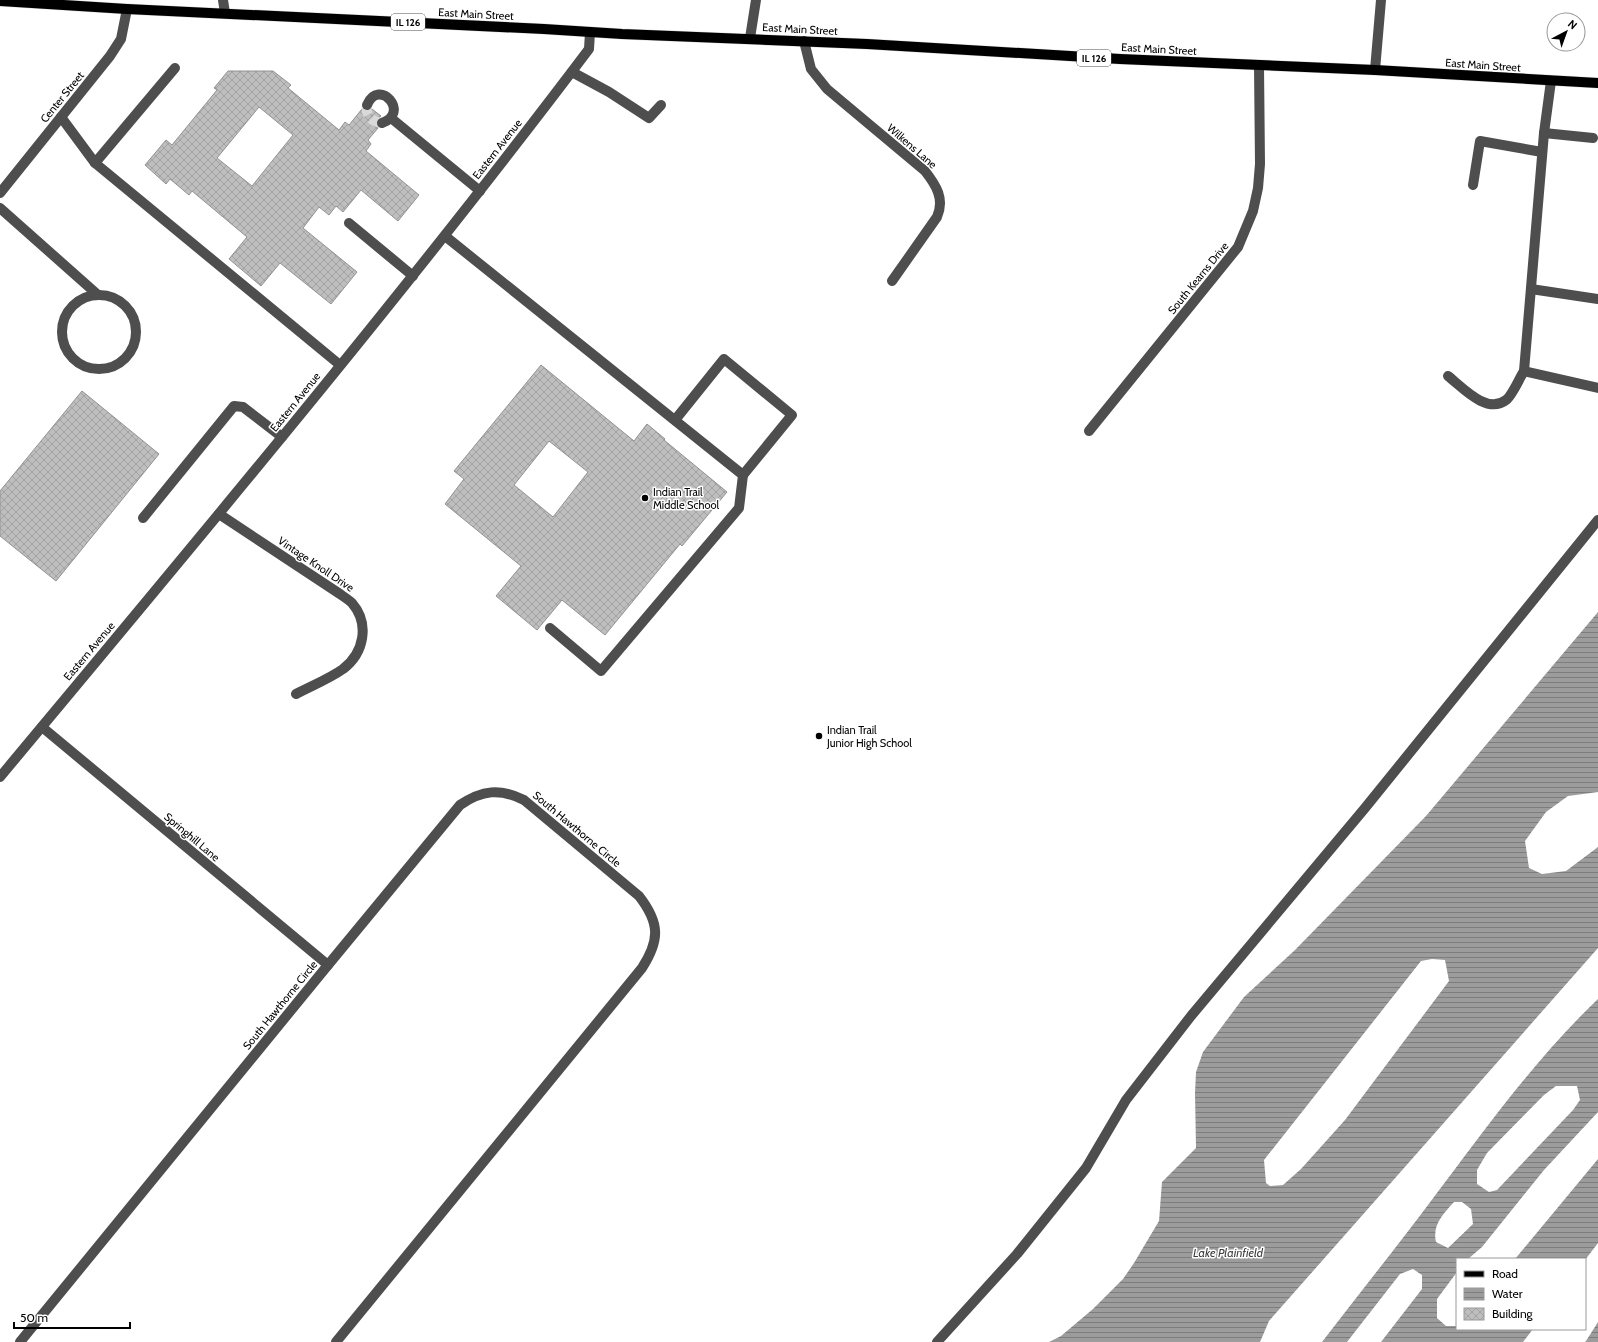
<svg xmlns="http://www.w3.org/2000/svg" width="1598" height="1342" viewBox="0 0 1598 1342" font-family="Cabin,sans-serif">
<defs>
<pattern id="water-rules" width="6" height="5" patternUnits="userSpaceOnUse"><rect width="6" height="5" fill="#9c9c9c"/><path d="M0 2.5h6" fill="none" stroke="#7d7d7d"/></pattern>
<pattern id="building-cross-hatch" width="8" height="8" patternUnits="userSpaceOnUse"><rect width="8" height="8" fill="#bebebe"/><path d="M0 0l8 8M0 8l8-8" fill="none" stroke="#a2a2a2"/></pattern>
</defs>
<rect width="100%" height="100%" fill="#fff"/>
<g fill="url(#water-rules)" fill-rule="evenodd">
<path d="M1598,612v180l-30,4 -22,16 -21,29 4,27 13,6 24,-3 32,-24v101l-329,373 -9,21h-211l12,-6 32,-27 30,-30 11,-16 25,-42 3,-39 34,-34 -1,-55 1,-21 7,-20 41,-55 51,-47 131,-134zM1432,959l13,1 4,21 -104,139 -44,49 -18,16 -13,1 -4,-3 -2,-23 157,-199z"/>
<path d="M1598,999v113l-54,58 -62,77 -14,12h-11v13l-20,27v19l9,8h11v3h76l-10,13h-142l41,-53v-14l-9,-6 -13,5 -53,68h-25c36,-47 73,-93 109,-141 53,-70 103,-141 167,-202zM1556,1086h21l3,14 -7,10 -76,80 -8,2 -12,-8v-14l10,-17 57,-58zM1454,1202h8l9,7 2,15 -25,24 -12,-6c-4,-17 7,-28 18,-40z"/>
<polygon points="1598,1159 1598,1243 1585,1260 1515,1259"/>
<polygon points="1598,1322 1598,1342 1585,1342 1586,1341"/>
</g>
<g fill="url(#building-cross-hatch)" stroke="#929292" fill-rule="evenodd">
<path d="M228,71h45l18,14 -3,3 51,42 6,-8 4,3 13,-16 5,2 5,-2 9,7 -5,4v3l2,5 -10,12 3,4 -5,7 53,44 -21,26 -37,-31 -18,22 -7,-6 -7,9 -10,-8 -16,21 54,44 -26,32 -51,-41 -19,23 -32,-27 18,-22 -55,-46 -3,4 -19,-16 -4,5 -21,-19 21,-25 6,5 45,-55 -3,-2zM259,107l34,28 -41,51 -35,-28z"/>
<path d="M541,365l93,76 13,-17 18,15 -1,1 63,52 -45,54 -2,-2 -75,91 -43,-35 -25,30 -41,-34 25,-30 -76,-62 19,-25 -10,-8zM549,441l39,31 -35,45 -39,-32z"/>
<polygon points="82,391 159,454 56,581 0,536 0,491"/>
</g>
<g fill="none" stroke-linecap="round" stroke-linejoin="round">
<path stroke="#d9d9d9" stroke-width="10" stroke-dasharray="10 5" stroke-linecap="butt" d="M367,105c-2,11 5,17 15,18"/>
<defs>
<polyline id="major" points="0,1 127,9 544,29 622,34 867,44 1120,59 1375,70 1598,83"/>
</defs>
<use href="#major" stroke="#dbdbdb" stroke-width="11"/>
<g stroke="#4e4e4e" stroke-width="10">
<polyline points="223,0 225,13"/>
<polyline points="750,38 756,0"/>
<path d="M804,41l7,28 16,20 98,82c11,14 20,28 12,46l-45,64"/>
<polyline points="1375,70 1381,0"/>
<polyline points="572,72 609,92 649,118 661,105"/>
<path d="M367,105c12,-28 44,8 15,18"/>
<polyline points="61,117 95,163 340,365"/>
<polyline points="391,118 480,191"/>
<polyline points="1544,133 1593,138"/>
<polyline points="95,163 175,68"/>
<polyline points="1473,185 1480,141 1542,152"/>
<polyline points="0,193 110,56 121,39 127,9"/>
<polyline points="0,208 98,295"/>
<polyline points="349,223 413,276"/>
<polyline points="445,236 743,475 739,508 601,671 550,628"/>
<polyline points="1531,289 1598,299"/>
<circle cx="99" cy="332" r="37"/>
<polyline points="1524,371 1598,388"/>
<path d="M1448,376c14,11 39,39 58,24 6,-4 13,-21 18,-29l20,-238 7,-52"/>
<polyline points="675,420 724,359 792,415 743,475"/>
<polyline points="1089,431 1238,247 1253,211 1258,188 1260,164 1259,66"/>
<path d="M219,514l121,80c4,3 9,6 12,9 18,21 12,50 -9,66 -14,10 -32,17 -47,25"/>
<polyline points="143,518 234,406 243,407 282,437"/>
<polyline points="42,727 328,965"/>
<path d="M0,777c200,-240 401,-479 589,-728l1,-17"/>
<path d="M20,1342l308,-377 132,-160c22,-15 40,-17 64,-5l115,96c21,27 21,44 3,72l-306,374"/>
<polyline points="937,1342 1017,1254 1086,1168 1126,1100 1191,1016 1365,808 1598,520"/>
</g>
<use href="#major" stroke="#000" stroke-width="10"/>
</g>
<g fill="#000" stroke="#fff" stroke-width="1.5">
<circle cx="645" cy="498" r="4"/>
<circle cx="819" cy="736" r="4"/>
</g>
<g text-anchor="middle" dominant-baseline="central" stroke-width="3" stroke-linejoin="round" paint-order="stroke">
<g fill="#fff" stroke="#4c4c4c" stroke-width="1">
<rect x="391" y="14" width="34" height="16" rx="3"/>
<rect x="1077" y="50" width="34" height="16" rx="3"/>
</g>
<g font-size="10" font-weight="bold" fill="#000">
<text x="408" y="22">IL 126</text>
<text x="1094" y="58">IL 126</text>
</g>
<g font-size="11" fill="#000" stroke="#fff">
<text transform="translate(476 14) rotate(3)">East Main Street</text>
<text transform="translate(800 29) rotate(3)">East Main Street</text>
<text transform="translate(1159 49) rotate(3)">East Main Street</text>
<text transform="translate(1483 65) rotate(4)">East Main Street</text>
<text transform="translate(62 97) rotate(-51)">Center Street</text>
<text transform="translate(912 146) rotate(41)">Wilkens Lane</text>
<text transform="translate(497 149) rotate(-52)">Eastern Avenue</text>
<text transform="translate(1198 278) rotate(-51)">South Kearns Drive</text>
<text transform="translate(295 402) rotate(-51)">Eastern Avenue</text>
<text transform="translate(316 564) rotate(34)">Vintage Knoll Drive</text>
<text transform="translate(89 651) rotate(-50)">Eastern Avenue</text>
<text transform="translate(577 829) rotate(40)">South Hawthorne Circle</text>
<text transform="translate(192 837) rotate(40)">Springhill Lane</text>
<text transform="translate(280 1005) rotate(-51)">South Hawthorne Circle</text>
</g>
<g font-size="11" fill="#000" stroke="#fff" text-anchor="start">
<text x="653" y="492">Indian Trail<tspan x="653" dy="13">Middle School</tspan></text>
<text x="827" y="730">Indian Trail<tspan x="827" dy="13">Junior High School</tspan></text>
</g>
<g font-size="12" font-style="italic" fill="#3d3d3d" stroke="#fff">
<text x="1228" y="1252">Lake Plainfield</text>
</g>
</g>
<rect x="1456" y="1258" width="130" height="72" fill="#ffffff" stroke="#999999"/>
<rect x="1464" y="1271" width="20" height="6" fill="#000000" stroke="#999999"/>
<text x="1492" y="1278" font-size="12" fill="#000000">Road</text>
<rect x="1464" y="1288" width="20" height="12" fill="url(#water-rules)" stroke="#999999"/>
<text x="1492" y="1298" font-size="12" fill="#000000">Water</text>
<rect x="1464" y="1308" width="20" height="12" fill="url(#building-cross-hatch)" stroke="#999999"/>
<text x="1492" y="1318" font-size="12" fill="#000000">Building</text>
<g transform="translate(1566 32) rotate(41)"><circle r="19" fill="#ffffff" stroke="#999999"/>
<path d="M0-3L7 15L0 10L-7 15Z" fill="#000000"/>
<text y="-6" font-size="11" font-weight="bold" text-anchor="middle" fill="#000000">N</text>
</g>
<path d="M14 1322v6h116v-6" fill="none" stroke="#000000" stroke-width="2"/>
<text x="20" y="1322" font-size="12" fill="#000000" stroke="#ffffff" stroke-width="3" paint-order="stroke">50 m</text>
</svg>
